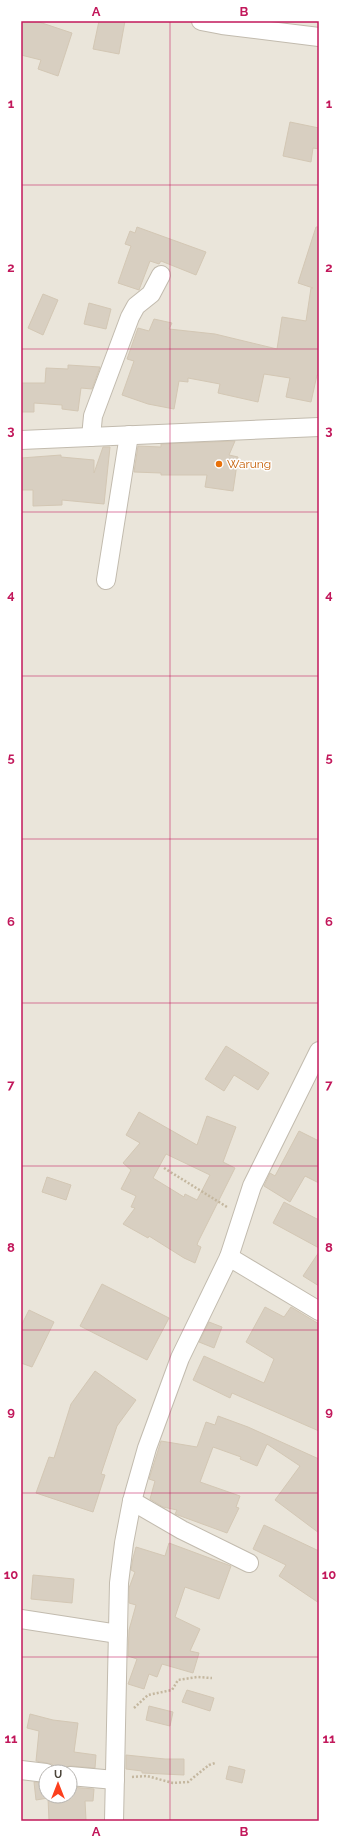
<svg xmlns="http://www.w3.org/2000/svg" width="340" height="1842" viewBox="0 0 340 1842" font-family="Raleway,sans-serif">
<rect width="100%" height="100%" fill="#f6f3ec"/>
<path fill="#eae5da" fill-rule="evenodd" d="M21,21h298v1800h-298zM46,1772h24v24h-24z"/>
<g fill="#d8cfc1" stroke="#d3c7b4" fill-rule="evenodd">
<polygon points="21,21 36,21 72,33 58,76 38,69 41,60 21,55"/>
<polygon points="99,21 125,21 119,54 93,49"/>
<polygon points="290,122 319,128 319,149 313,148 311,162 283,156"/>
<polygon points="137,227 206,252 196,275 161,261 159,264 150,261 139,290 118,283 131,246 125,244 130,231 135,233"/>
<polygon points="316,227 319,227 319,375 317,375 311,402 286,397 290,378 264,374 258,402 218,393 220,384 188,378 188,382 179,381 174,409 148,404 122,395 134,361 127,359 138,328 149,331 154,319 172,323 169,329 215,334 277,349 282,317 306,321 311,288 313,288 298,283"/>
<polygon points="43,294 58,300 43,335 28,328"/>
<polygon points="89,303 111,309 106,329 84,324"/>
<polygon points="68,365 100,367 92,389 81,388 78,411 62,409 62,405 34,403 34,412 21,412 21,383 45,383 46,368 68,369"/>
<polygon points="235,441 229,455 238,457 233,491 205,487 207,475 161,475 161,473 134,472 138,446 161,447 161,444"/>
<polygon points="103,447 110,447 104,504 62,500 62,505 33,506 33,490 21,490 21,458 61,455 61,457 94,460 94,473"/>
<polygon points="226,1046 269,1073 258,1090 234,1075 224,1091 205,1079"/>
<path d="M139,1112l58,33 10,-29 29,11 -13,35 12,6 -37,74 -1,3 4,2 -6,16 -11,-5 -35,-22 -1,2 -25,-14 12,-16 -4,-1 5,-11 -15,-7 10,-19 -8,-7 17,-20 -14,-8zM166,1154l44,21 -13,25 -12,-6 -1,3 -31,-19z"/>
<polygon points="299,1131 319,1141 319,1183 305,1176 290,1202 264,1186 270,1173 275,1176"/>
<polygon points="47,1177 71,1185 66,1200 42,1192"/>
<polygon points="284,1202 319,1220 319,1248 273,1223"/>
<polygon points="319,1252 319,1286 303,1276"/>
<polygon points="102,1284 169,1318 147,1360 80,1326"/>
<polygon points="265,1307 284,1317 291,1307 319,1324 319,1431 232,1393 230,1398 193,1380 204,1356 264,1383 274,1359 246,1342"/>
<polygon points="29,1310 54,1322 32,1367 21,1363 21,1326"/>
<polygon points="209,1322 222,1327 214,1348 199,1342"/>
<polygon points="95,1371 136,1400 117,1426 101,1474 105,1475 93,1512 36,1493 49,1457 54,1458 71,1404"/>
<polygon points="218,1416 248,1427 319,1459 319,1533 275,1500 300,1466 267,1444 257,1466 240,1459 241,1457 213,1447 200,1482 240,1496 236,1507 239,1508 227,1533 175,1514 177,1510 163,1507 150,1499 155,1481 149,1479 161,1441 197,1447 206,1422 215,1425"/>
<polygon points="264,1525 319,1551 319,1603 279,1576 286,1565 253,1549"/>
<polygon points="169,1543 231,1566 219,1599 185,1587 175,1617 200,1629 190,1651 199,1653 193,1673 162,1664 157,1677 149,1674 144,1689 128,1684 137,1659 128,1656 129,1630 136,1605 129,1603 129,1588 135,1572 131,1570 133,1558 136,1547 165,1556"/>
<polygon points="33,1575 74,1579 72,1603 31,1599"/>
<polygon points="187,1690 214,1698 210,1711 182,1702"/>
<polygon points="149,1706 173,1712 170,1726 146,1720"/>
<polygon points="30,1714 53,1720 78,1723 74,1752 96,1755 95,1768 71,1766 65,1767 61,1772 56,1772 52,1764 36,1761 39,1731 27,1728"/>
<polygon points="126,1755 165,1759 184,1759 184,1775 142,1773 142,1771 126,1769"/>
<polygon points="229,1766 245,1770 242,1783 226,1779"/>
<polygon points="34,1782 46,1783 46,1796 70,1796 70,1787 94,1789 93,1801 85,1801 86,1820 49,1821 48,1798 36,1800"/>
</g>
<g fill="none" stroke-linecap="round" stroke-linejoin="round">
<defs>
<g id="minor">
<polyline points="201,21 222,25 319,37"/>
<polyline points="91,437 93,416 130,317 136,306 151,294 161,275"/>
<polyline points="21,440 319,427"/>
<polyline points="106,580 129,435"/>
<polyline points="229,1257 319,1311"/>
<polyline points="132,1501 182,1530 249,1563"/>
<polyline points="21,1619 118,1634"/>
<polyline points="21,1770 46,1773"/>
<polyline points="70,1776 115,1780"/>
<polyline points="114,1821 119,1583 124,1543 132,1501 147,1448 180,1358 229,1257 252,1186 319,1051"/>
</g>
</defs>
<use href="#minor" stroke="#c2bbae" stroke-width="20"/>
<g stroke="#c4b79f" stroke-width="2.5" stroke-dasharray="2 2" stroke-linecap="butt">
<polyline points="164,1168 227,1207"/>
<polyline points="134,1708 148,1695 172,1690 178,1680 197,1677 212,1678"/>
<polyline points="132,1777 147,1776 173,1783 188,1782 209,1765 215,1763"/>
</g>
<use href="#minor" stroke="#fff" stroke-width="18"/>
</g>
<path fill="none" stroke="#c2185b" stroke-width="1" stroke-opacity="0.55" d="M170,21v1800M21,185h298M21,349h298M21,512h298M21,676h298M21,839h298M21,1003h298M21,1166h298M21,1330h298M21,1493h298M21,1657h298"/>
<circle fill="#e8710a" stroke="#fff" stroke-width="1.5" cx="219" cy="464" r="4"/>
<g text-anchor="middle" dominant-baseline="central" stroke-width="3" stroke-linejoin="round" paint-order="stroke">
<g font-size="12" fill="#c56008" stroke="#fff" text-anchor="start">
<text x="227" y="464">Warung</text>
</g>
</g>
<rect width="340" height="1842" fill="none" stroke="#ffffff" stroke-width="44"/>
<g transform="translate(58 1784)"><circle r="19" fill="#ffffff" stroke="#b7b4b0"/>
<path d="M0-3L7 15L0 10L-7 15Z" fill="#fc3f1d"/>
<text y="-6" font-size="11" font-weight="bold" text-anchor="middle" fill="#4b4439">U</text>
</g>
<rect x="22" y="22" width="296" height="1798" fill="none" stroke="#c2185b" stroke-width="1.5"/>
<g font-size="13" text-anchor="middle" font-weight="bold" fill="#c2185b">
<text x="96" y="16">A</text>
<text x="244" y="16">B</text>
<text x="11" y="108">1</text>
<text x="329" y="108">1</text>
<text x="11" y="272">2</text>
<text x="329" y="272">2</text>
<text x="11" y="435">3</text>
<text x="329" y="435">3</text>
<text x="11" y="599">4</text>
<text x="329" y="599">4</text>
<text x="11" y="762">5</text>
<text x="329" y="762">5</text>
<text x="11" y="926">6</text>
<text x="329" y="926">6</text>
<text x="11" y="1089">7</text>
<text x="329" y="1089">7</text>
<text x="11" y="1252">8</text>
<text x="329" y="1252">8</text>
<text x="11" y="1416">9</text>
<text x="329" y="1416">9</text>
<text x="11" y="1579">10</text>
<text x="329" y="1579">10</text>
<text x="11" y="1743">11</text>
<text x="329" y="1743">11</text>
<text x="96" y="1836">A</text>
<text x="244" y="1836">B</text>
</g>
</svg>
